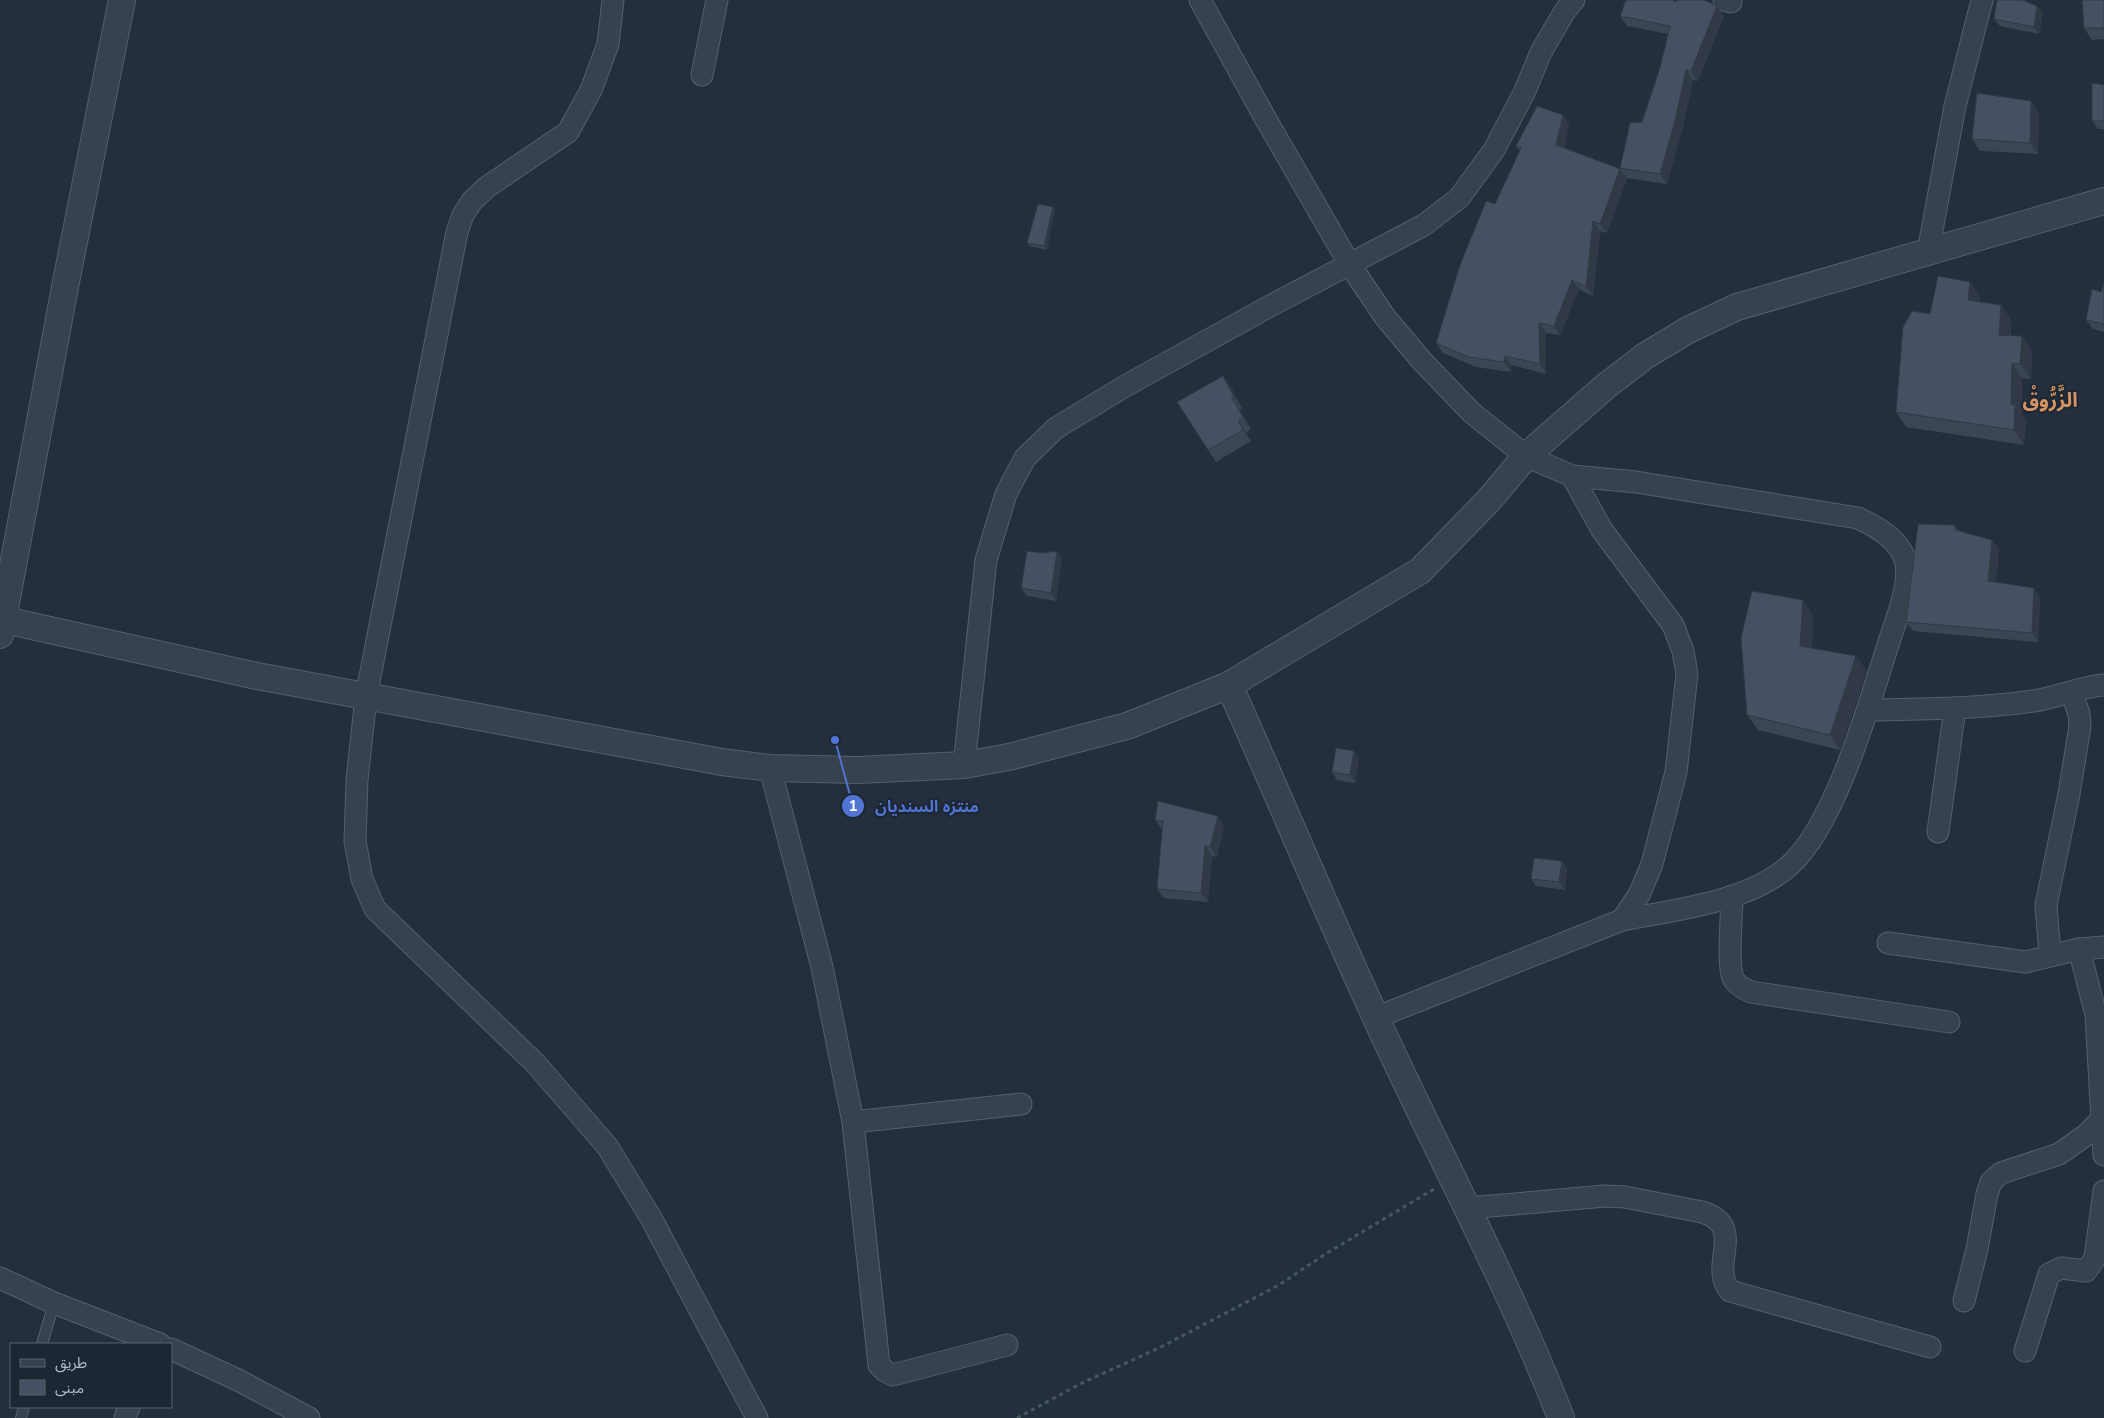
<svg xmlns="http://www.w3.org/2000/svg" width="2104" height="1418" viewBox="0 0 2104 1418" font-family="Mulish,'Noto Sans Arabic',sans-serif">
<rect width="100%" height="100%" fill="#242f3e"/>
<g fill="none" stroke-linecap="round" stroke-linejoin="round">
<defs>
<g id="service">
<polyline points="42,1344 54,1303"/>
<polyline points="21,1418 24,1407"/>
</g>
<g id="minor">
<polyline points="613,0 608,44 591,90 568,132 487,187 472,201 463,215 457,232 366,697 357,780 355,841 362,879 375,909 535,1063 607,1146 651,1218 757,1418"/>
<polyline points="1200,0 1264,116 1350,265 1385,317 1422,361 1472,413 1526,456 1572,476 1602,530 1673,625 1683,651 1687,674 1676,772 1652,864 1640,893 1622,920 1375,1018"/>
<polyline points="1724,0 1731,2"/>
<polyline points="702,75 717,0"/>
<polyline points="1928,252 1955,106 1982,0"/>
<path d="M1572,476l64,6 222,36c19,9 43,22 48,45 4,25 -11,59 -18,82 -19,59 -52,178 -98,220 -40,37 -115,45 -168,55"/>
<path d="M1868,710c55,-1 110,-1 165,-9 23,-3 50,-15 71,-16"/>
<polyline points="964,765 986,560 1006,494 1025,458 1056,428 1127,385 1270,306 1424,225 1459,198 1494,150 1525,91 1541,52 1565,11 1574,0"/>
<polyline points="770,768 822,967 853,1122 879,1365 885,1371 893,1375 1007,1345"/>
<polyline points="1938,832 1955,708"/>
<path d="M1732,896c0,18 -5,67 1,82 3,7 11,11 18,14l198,30"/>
<polyline points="1888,943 2026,962 2079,949 2104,947"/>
<polyline points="2079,949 2096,1015 2104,1155"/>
<polyline points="2050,955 2046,905 2069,794 2080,726 2079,714 2072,693"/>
<polyline points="853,1122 1021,1104"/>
<path d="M1468,1208l137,-12 20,1 77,15c46,14 6,53 28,79l200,56"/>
<polyline points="0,1278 54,1303 160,1344"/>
<polyline points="1964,1301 1977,1249 1987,1194 1991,1182 2001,1173 2059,1154 2086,1135 2102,1119"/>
<polyline points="171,1349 238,1380 309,1418"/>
<polyline points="2025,1351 2049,1274 2061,1268 2086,1271 2095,1258 2104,1191"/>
<polyline points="125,1418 129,1407"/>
</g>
<g id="tertiary">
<polyline points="0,619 257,676 722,762 770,768 858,770 964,765 1009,757 1127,726 1229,685 1420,571 1489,500 1526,456 1606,386 1645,356 1688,330 1737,307 2104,201"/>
<polyline points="0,635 65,287 122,0"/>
<path d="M1229,685c50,111 96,223 147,333 61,134 132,263 185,400"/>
</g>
</defs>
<use href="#service" stroke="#565f6c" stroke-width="12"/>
<use href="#minor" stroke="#565f6c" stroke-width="23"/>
<use href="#tertiary" stroke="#565f6c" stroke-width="28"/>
<polyline stroke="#44595c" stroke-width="3" stroke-dasharray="4 4" stroke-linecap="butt" points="1017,1418 1082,1383 1161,1347 1279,1285 1327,1253 1434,1189"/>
<use href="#service" stroke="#38414e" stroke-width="10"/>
<use href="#minor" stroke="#38414e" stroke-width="21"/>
<use href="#tertiary" stroke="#38414e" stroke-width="26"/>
</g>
<g fill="#3b4654">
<polygon points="1997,0 2025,0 2025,1 2037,6 2043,13 2039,34 2000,26 1994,19"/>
<polygon points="2104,0 2104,39 2092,40 2084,28"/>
<polygon points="1676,2 1717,6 1724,16 1698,81 1693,80 1682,131 1667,184 1627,178 1607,233 1600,231 1593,296 1579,289 1560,335 1546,333 1546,374 1511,365 1511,372 1476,367 1443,353 1436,343 1520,151 1516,146 1563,115 1569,125 1564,148 1620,169 1642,122 1660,68 1668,34 1627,26 1620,16"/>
<polygon points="2104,85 2104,129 2098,129 2092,121"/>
<polygon points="2039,112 2038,154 1980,151 1972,139"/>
<polygon points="1055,211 1047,250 1030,246 1027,243"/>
<polygon points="1970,282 1980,297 1980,302 2001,305 2011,320 2011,336 2032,351 2031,379 2022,378 2022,415 2026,420 2024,445 1906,427 1896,412 1930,314"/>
<polygon points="2104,283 2104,332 2093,329 2086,320 2101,292"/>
<polygon points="1231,387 1242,408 1240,410 1251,429 1246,433 1251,441 1216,462 1208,450"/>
<polygon points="1960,531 1992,540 1999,549 1996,582 2034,588 2040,598 2038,642 1913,631 1906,622"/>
<polygon points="1057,551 1062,558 1056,601 1027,596 1021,588 1043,553"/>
<polygon points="1813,615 1812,648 1867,671 1840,750 1758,730 1747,715"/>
<polygon points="1354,751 1359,759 1355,783 1337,780 1332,772"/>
<polygon points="1155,820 1224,825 1217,857 1212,856 1208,902 1164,898 1157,889 1162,829"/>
<polygon points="1562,861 1567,869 1565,890 1536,886 1531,879"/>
</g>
<g fill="#303945">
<polygon points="1717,6 1724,16 1698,81 1691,71"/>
<polygon points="2037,6 2043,13 2039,34 2034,27"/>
<polygon points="1686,70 1693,80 1682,131 1667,184 1660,174"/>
<polygon points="2031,101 2039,112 2038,154 2030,143"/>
<polygon points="1563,115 1569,125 1563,154 1556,145"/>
<polygon points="1620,169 1627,178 1607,233 1600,224"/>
<polygon points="1053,207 1055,211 1047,250 1044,246"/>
<polygon points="1593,221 1600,231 1593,296 1586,287"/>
<polygon points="1572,280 1579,289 1560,335 1554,326"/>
<polygon points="1970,282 1980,297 1979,315 1968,300"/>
<polygon points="2001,305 2011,320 2010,350 1999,335"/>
<polygon points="1539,323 1546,333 1546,374 1540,364"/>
<polygon points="2022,336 2032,351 2031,379 2020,364"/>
<polygon points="1505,356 1511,365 1511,372 1504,362"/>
<polygon points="2012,363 2022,378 2022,415 2026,420 2024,445 2014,430 2011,404"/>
<polygon points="1223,376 1231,387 1242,408 1234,397"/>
<polygon points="1232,398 1240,410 1251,429 1243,417"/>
<polygon points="1238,421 1246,433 1251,441 1243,430"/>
<polygon points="1955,525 1962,534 1955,530"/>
<polygon points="1992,540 1999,549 1995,590 1988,581"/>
<polygon points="1057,551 1062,558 1056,601 1051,593"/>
<polygon points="2034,588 2040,598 2038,642 2032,633"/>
<polygon points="1803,600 1813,615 1811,661 1800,646"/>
<polygon points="1856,656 1867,671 1840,750 1830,735"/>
<polygon points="1354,751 1359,759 1355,783 1350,775"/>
<polygon points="1218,816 1224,825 1217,857 1210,847"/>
<polygon points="1205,846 1212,856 1208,902 1201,893"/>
<polygon points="1562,861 1567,869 1565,890 1559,882"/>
</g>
<g fill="#455162" stroke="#303945">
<polygon points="1626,0 1673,0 1676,2 1676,0 1704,0 1717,6 1691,71 1686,70 1675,121 1660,174 1620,168 1630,123 1642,122 1660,68 1670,26 1620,16"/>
<polygon points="1997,0 2022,0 2037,6 2034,27 1994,19"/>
<polygon points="2082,0 2104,0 2104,28 2084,28"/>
<polygon points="2092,83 2104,85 2104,121 2092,121"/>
<polygon points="1977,93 2031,101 2030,143 1972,139"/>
<polygon points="1537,106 1563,115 1556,145 1620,169 1600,224 1593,221 1586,287 1572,280 1554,326 1539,323 1540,364 1505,356 1504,362 1469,357 1436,343 1460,265 1486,201 1495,204 1521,148 1516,146"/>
<polygon points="1038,204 1053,207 1044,246 1027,243"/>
<polygon points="1938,276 1970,282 1968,300 2001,305 1999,335 2022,336 2020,364 2012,363 2011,404 2015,405 2014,430 1896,412 1903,327 1912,311 1930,314"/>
<polygon points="2104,283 2104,324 2086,320 2092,289 2101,292"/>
<polygon points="1223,376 1234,397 1232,398 1243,417 1238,421 1243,430 1208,450 1177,402"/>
<polygon points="1918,524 1955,525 1955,530 1992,540 1988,581 2034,588 2032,633 1906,622"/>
<polygon points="1027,551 1043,553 1057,551 1051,593 1021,588"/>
<polygon points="1752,591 1803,600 1800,646 1856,656 1830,735 1747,715 1741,638"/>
<polygon points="1336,748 1354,751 1350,775 1332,772"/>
<polygon points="1158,801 1218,816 1210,847 1205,846 1201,893 1157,889 1163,821 1155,820"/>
<polygon points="1534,858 1562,861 1559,882 1531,879"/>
</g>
<g text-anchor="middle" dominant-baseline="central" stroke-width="4" stroke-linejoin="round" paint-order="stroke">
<g font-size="20" font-weight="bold" fill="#d59563" stroke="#1d2633">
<text x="2050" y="399">الزَّرُّوقْ</text>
</g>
</g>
<path fill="none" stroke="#5274d3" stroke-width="2" d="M835 740L853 806"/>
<g fill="#5274d3" stroke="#1d2633" stroke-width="2">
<circle cx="835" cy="740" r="5"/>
<circle cx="853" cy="806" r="12"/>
</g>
<g font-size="15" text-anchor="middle" font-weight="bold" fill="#fff">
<text x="853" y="811">1</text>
</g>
<g font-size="16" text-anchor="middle" font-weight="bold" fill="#5274d3" stroke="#1d2633" stroke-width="4" stroke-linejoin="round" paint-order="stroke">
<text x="927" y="812">منتزه السنديان</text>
</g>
<rect x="10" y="1343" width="162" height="65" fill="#1d2633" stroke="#59626f"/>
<rect x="20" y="1359" width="25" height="8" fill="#38414e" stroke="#59626f"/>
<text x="55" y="1368" font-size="15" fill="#b4bcc9">طريق</text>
<rect x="20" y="1380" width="25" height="15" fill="#455162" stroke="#59626f"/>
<text x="55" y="1393" font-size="15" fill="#b4bcc9">مبنى</text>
</svg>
